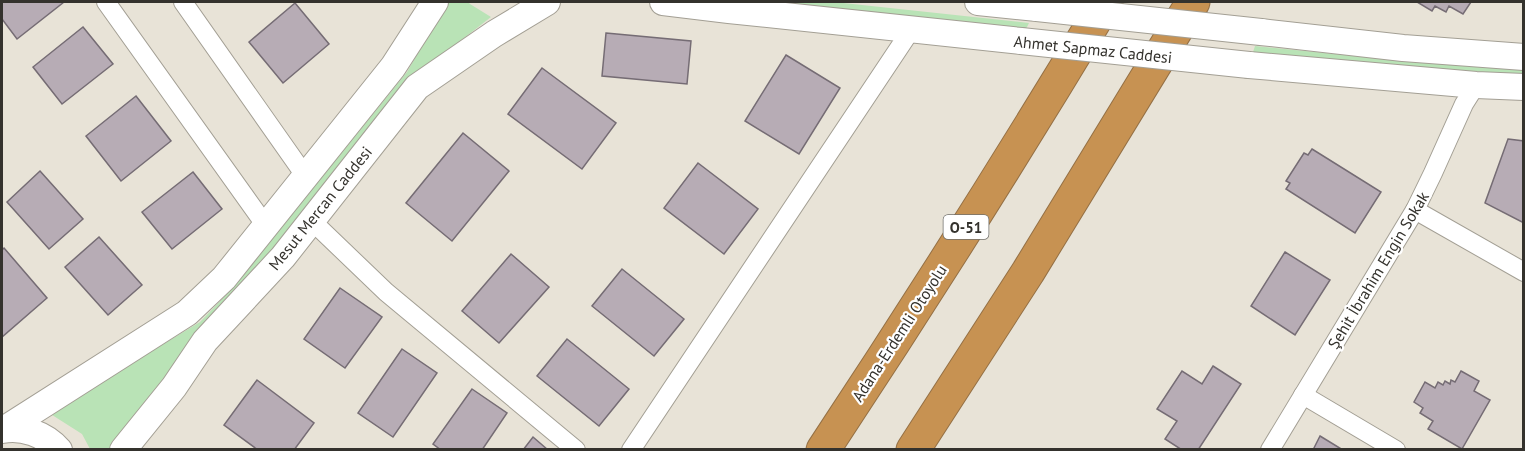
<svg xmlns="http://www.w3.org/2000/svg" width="1525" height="451" viewBox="0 0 1525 451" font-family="'PT Sans',sans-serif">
<rect width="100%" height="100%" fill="#e8e3d7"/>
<g fill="#b9e3b6">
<polygon points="447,2 468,2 470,4 491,17 414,77 110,449 90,449 82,434 49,413 200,322 229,292 407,72"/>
<polygon points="755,2 834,2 1029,23 1026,29"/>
<polygon points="1255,46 1415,62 1523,67 1523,74 1414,68 1253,52"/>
</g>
<g fill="#b7acb5" stroke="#756c74" stroke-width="1.5">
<polygon points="2,2 64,2 17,39 2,19"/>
<polygon points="1417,2 1471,2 1463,14 1449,6 1446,12 1435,6 1432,11"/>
<polygon points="295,3 329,44 283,83 249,42"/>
<polygon points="83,27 113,64 62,104 33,67"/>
<polygon points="606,33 691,41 687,84 602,76"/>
<polygon points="786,55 840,88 799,154 745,121"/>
<polygon points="542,68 616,123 582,169 508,114"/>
<polygon points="136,96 171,141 121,181 86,136"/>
<polygon points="463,133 509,171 452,241 406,203"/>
<polygon points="1508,139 1524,141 1524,223 1485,203"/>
<polygon points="1312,149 1381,192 1355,233 1286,189 1290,183 1286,181 1304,153 1308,155"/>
<polygon points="698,163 758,209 724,254 664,208"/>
<polygon points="40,171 83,219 49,249 7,202"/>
<polygon points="193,172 222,209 172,249 142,212"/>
<polygon points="99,237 142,285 108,315 65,267"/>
<polygon points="4,248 47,298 2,337 2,250"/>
<polygon points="1285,252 1330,280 1295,335 1251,306"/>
<polygon points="511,254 549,287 499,343 462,311"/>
<polygon points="622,269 684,319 654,356 592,306"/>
<polygon points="340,288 382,317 345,368 304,339"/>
<polygon points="567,339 629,389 599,426 537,376"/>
<polygon points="402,349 437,373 393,437 358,413"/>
<polygon points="1213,366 1241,384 1198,450 1182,450 1165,439 1177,421 1157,409 1182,371 1202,384"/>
<polygon points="1461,371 1479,381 1474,391 1490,400 1462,449 1428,429 1433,421 1420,413 1423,408 1414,402 1425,382 1435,388 1438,382 1443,385 1445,381 1450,384 1451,380 1455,382"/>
<polygon points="257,380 314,423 294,450 258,450 224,425"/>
<polygon points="472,389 507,413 482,450 441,450 433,444"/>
<polygon points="1320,436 1343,450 1313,450"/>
<polygon points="533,437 548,450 523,450"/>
</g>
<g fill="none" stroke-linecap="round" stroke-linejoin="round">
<defs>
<g id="minor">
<polyline points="106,2 266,226"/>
<polyline points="183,2 306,177"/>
<polyline points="1415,210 1524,272"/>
<polyline points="312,221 386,292 576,450"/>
<polyline points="1303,395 1396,450"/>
<polyline points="631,450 911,30"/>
<polyline points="1270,450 1415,210 1433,173 1464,104 1476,85"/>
</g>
<g id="secondary">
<polyline points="663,2 729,10 1021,41"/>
<polyline points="978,2 1037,8"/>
<polyline points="1261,32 1403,48 1524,57"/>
<polyline points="1249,65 1476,85 1524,87"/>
<polyline points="5,429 187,313 224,278 393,67 435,2"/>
<path d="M2,430c20,-4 43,4 57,20"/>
<polyline points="123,450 174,387 205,341 283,257 417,87 494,34 547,2"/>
</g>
<g id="motorway">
<path d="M823,450c98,-148 192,-297 283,-448"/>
<polyline points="913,450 1028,272 1193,2"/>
</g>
</defs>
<use href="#minor" stroke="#a39f94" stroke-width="20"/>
<use href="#secondary" stroke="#a39f94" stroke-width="28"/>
<use href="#motorway" stroke="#947045" stroke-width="35"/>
<use href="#minor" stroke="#fff" stroke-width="18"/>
<use href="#secondary" stroke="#fff" stroke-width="26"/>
<use href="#motorway" stroke="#c79252" stroke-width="33"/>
<defs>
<g id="secondary-bridge">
<polyline points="1037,8 1261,32"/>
<polyline points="1021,41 1249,65"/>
</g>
</defs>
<use href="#secondary-bridge" stroke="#a39f94" stroke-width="28" stroke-linecap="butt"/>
<use href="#secondary-bridge" stroke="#fff" stroke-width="26"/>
</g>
<g text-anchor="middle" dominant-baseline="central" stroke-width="4.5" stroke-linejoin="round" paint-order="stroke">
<rect fill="#fff" stroke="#71706c" stroke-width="1.5" x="943.5" y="215" width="45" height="24" rx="4.5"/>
<g font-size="15" font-weight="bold" fill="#34322d">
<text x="966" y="227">O-51</text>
</g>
<g font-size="16" fill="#34322d" stroke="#fff">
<text transform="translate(1093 49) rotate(6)">Ahmet Sapmaz Caddesi</text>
<text transform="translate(320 208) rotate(-51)">Mesut Mercan Caddesi</text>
<text transform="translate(1378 270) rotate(-59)">Şehit İbrahim Engin Sokak</text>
<text transform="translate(899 333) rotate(-57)">Adana-Erdemli Otoyolu</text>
</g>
</g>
<rect width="1525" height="451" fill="none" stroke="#34322d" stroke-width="6"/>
</svg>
